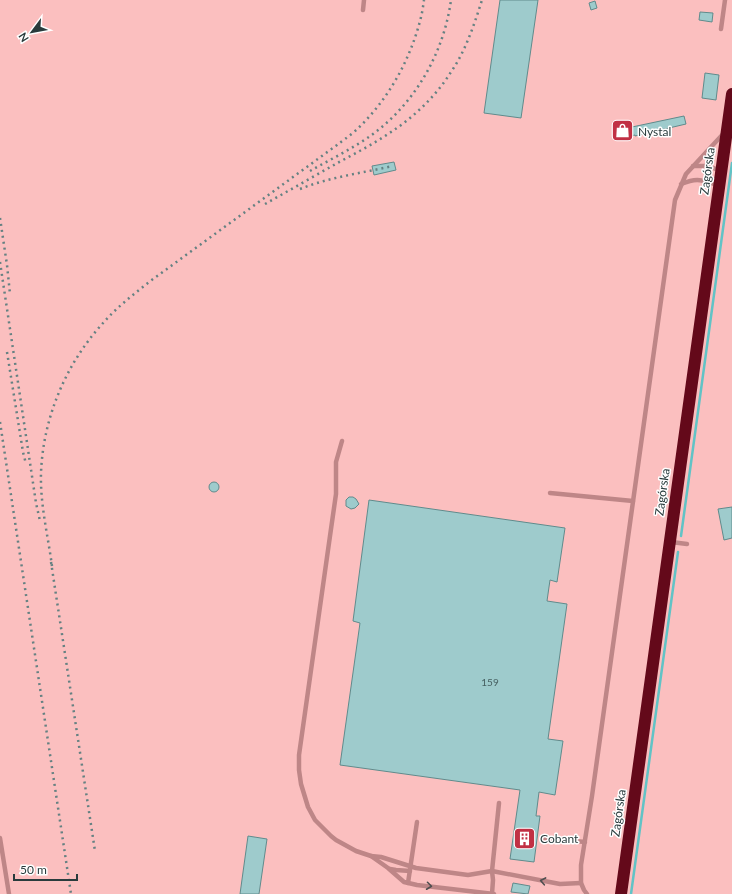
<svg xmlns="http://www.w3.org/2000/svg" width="732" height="894" viewBox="0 0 732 894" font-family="Lato,sans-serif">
<rect width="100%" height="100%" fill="#cffdff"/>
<rect fill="#fbbfbf" x="0" y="0" width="732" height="894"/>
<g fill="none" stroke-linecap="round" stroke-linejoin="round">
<g stroke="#61c3c6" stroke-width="2.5">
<polyline points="681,536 732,163"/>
<polyline points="631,894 678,552"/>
</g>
</g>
<g fill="#9ecbcc" stroke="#608b8c">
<polygon points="500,0 538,0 521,118 484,113"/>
<polygon points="595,1 597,8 591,10 589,3"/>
<polygon points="700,12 713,13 712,22 699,20"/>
<polygon points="705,73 719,75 716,100 702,98"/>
<polygon points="684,116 686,124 635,136 635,135 616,139 614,129 632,125 632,127"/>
<polygon points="394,162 396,170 374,175 372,166"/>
<circle cx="214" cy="487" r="5"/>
<polygon points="349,497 353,497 356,499 359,504 355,508 351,509 346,506 346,500"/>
<polygon points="369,500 565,528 557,582 550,580 547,601 567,604 548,739 563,741 555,795 539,792 536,816 540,816 534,862 510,859 520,790 340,765 360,623 353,621"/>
<polygon points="732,507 732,538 724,540 718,509"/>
<polygon points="248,836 267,839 259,894 240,894"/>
<polygon points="513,883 530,886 528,894 511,892"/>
</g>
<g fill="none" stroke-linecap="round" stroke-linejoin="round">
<g stroke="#be8687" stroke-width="4.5">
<polyline points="363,10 364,0"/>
<polyline points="721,29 725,0"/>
<polyline points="693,166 709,166 720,171"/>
<path d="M681,184c17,-7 20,-4 37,1"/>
<polyline points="342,441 336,462 336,494 330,536 299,755 299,770 301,784 308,807 315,820 331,836 336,840 356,851 371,856 388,868 404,882 417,885 494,894"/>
<polyline points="550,493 633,501"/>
<polyline points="671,542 687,544"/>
<polyline points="0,838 9,894"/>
<polyline points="543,838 585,842"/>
<polyline points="371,856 381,857 416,868 468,875 492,871 560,884 581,883"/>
<polyline points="390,869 396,870 410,871"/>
<polyline points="408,883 417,822"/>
<polyline points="492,894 493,880 492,871 499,803"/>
<polyline points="587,894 584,890 581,883 581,865 592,796 675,200 686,174 724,133"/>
</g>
<polyline stroke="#64091a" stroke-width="12" points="621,894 732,94"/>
<g stroke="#658182" stroke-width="2.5" stroke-dasharray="2 4" stroke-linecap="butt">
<path d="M310,171c21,-12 44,-23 63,-37 43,-32 71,-82 78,-134"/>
<path d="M300,189c30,-12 62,-16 93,-23"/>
<path d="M265,204c25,-14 51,-29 76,-43 17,-9 34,-18 50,-29 23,-15 45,-36 60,-60 15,-22 23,-47 31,-72"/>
<polyline points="0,218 7,265 10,294"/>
<polyline points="0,262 36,503 40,521"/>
<polyline points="7,352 23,452 26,464"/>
<polyline points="0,422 71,894"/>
<polyline points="51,562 95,851"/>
<path d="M52,566c-4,-30 -12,-62 -11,-93 2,-55 25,-110 63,-151 13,-15 29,-27 45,-40l188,-137c5,-4 11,-8 17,-13 32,-29 55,-69 66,-111 2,-7 3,-14 4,-21"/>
</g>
</g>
<defs><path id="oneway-chevron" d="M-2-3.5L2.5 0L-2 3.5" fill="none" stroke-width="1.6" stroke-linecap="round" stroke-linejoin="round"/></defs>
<g stroke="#4e4e4f">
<use href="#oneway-chevron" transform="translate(543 881) rotate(-169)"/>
<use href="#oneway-chevron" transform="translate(429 886) rotate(7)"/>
</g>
<defs>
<symbol id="shop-square" viewBox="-11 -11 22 22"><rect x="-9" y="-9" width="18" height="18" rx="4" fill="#c13044" stroke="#fff"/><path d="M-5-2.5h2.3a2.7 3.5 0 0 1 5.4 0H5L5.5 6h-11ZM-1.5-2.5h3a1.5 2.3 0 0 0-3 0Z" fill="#fff"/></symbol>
<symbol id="building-square" viewBox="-11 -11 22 22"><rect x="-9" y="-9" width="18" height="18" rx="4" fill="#c13044" stroke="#fff"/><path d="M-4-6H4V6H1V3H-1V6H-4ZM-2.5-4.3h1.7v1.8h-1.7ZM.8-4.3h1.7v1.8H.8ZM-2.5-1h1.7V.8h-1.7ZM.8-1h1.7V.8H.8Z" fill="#fff"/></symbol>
</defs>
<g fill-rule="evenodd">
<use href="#shop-square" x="610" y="118" width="25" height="25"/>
<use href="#building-square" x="512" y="826" width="25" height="25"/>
</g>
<g text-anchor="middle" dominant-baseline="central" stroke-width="3" stroke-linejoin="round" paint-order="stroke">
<g font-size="10" fill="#465f60">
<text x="490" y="682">159</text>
</g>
<g font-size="12" fill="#293b3c" stroke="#fff" text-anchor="start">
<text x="638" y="131">Nystal</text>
<text x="540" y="838">Cobant</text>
</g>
<g font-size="12" fill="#293b3c" stroke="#fff">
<text transform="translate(707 171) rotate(-82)">Zagórska</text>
<text transform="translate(662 492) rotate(-82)">Zagórska</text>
<text transform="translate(618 813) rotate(-82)">Zagórska</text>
</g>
</g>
<g transform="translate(32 32) rotate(238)" stroke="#ffffff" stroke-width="3" paint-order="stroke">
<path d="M0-3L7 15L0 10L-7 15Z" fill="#293b3c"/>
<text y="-6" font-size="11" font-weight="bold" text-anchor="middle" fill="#293b3c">N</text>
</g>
<path d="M14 874v6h63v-6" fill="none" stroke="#293b3c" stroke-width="2"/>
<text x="20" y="874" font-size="12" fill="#293b3c" stroke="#ffffff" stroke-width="3" paint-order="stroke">50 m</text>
</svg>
